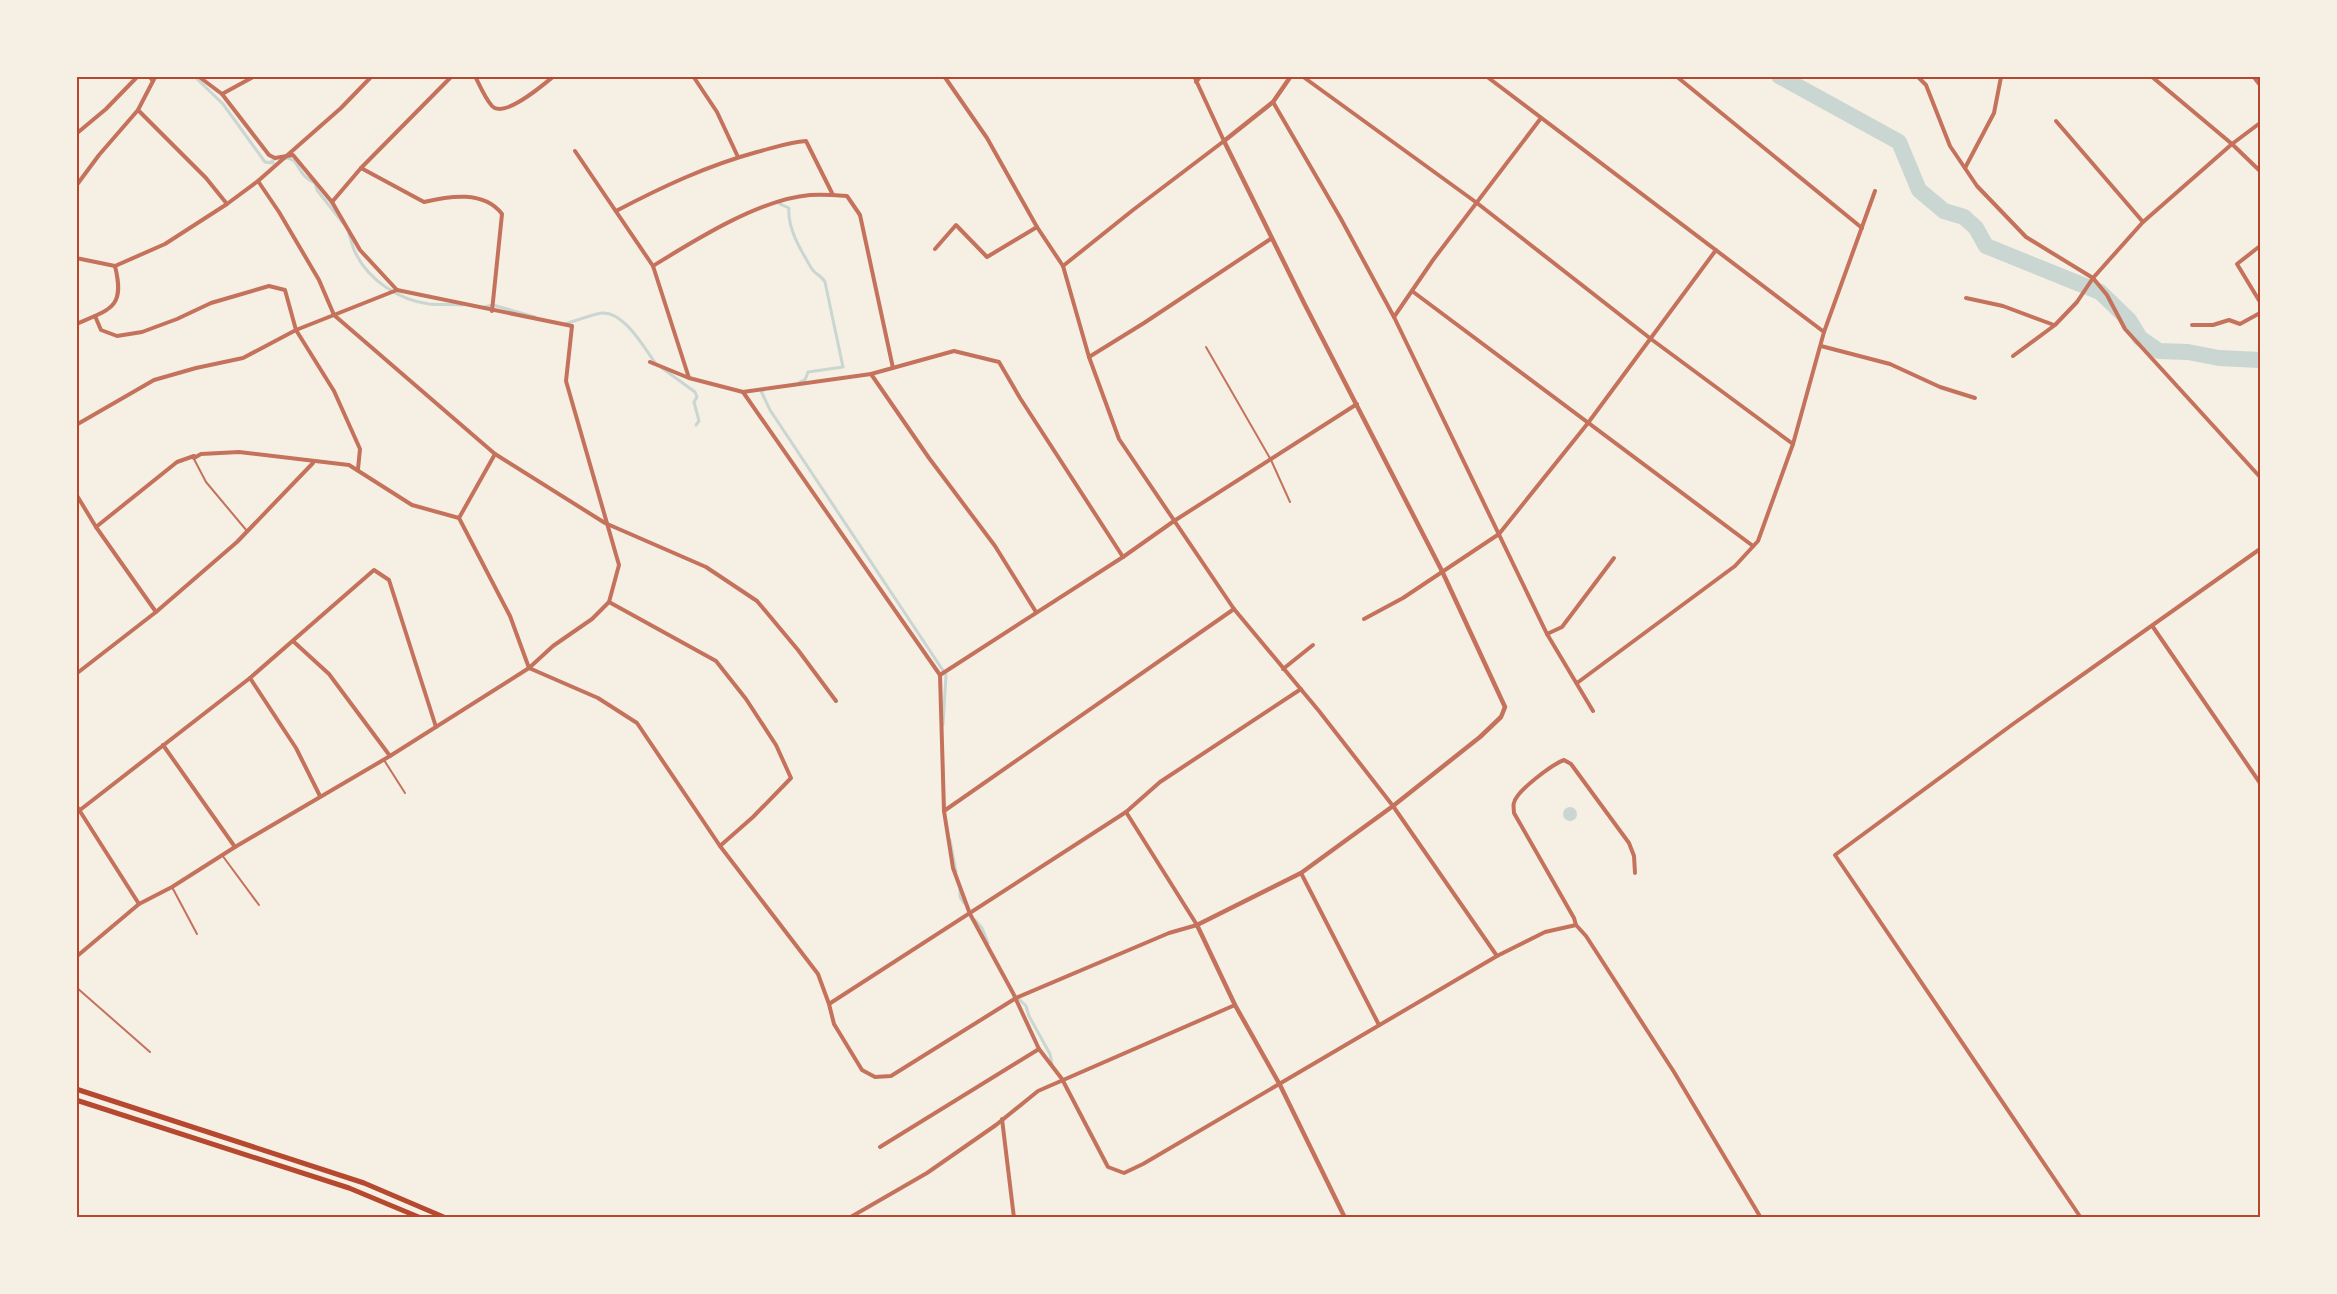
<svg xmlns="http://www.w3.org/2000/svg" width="2337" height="1294" viewBox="0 0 2337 1294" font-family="'Space Grotesk',sans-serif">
<rect width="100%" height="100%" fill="#f6efe4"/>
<circle fill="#c9d6d2" cx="1570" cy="814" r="7"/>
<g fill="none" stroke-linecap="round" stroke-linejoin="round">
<g stroke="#c9d6d2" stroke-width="3">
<polyline points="194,76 223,104 265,162 273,163 272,161 275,159"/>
<path d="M285,158c12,1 11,7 18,16 3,4 8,7 12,9l2,7 26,33"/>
<path d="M780,204l9,4c-2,21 13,44 23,61 3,5 10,7 13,13l18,85 -35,5 -3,8 -5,2"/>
<path d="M349,234c2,5 3,12 6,18 13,28 44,48 74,52 11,1 22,0 33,1"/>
<polyline points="484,307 493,305 535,317"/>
<path d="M565,324c6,-2 33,-11 37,-11 23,-1 42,35 54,51"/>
<polyline points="662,368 695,392 697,397 694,402 699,421 696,425"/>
<polyline points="764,390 761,391 770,410 946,675 943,725"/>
<polyline points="950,840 956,872"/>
<polyline points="960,890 960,897 964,903"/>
<polyline points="975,920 982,928 988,943"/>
<polyline points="1013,993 1026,1006 1029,1016 1050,1054 1052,1064"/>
</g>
<polyline stroke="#c9d6d2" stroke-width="16" points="1779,76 1899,142 1919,190 1944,211 1964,217 1976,228 1986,246 2100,292 2129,320 2140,338 2159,351 2188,352 2219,358 2260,360"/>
<g stroke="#c5725c" stroke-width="2">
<polyline points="1206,347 1271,460 1290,502"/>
<polyline points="194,459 206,482 247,531"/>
<polyline points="384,760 405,793"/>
<polyline points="222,855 259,905"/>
<polyline points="172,887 197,934"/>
<polyline points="76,987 150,1052"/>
</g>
<g stroke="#c5725c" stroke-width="4">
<polyline points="149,76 153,81 156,76"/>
<polyline points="198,76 222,94 269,155 275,158 293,155 332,202 360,250 397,290"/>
<path d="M475,76c5,10 10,22 17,30 12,13 51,-21 62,-30"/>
<polyline points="693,76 717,112 738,157"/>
<polyline points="944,76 987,138 1037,227 1063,266 1089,357 1119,439 1234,609 1319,711 1393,806 1497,956"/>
<polyline points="1302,76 1477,203 1651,339 1793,444"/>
<polyline points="1486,76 1824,332"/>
<polyline points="1676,76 1862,228"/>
<polyline points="1917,76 1926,85 1950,146 1977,186 2026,237 2093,278 2107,295 2125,329 2260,477"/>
<polyline points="2151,76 2232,144 2260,171"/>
<polyline points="2253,76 2260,85"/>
<polyline points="153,81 138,110 206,178 227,204"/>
<polyline points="1196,82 1201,76"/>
<polyline points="222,94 255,76"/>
<polyline points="1273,102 1341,219 1394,317 1547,634 1593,711"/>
<polyline points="2056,121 2143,222"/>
<polyline points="76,134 106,109 138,76"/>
<polyline points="575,151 653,266 689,378"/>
<path d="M361,168l63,34c25,-6 60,-12 78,12l-10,97"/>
<polyline points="1965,168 1994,113 2001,77"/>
<polyline points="258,181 279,212 319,280 334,315 495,454 605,523 706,567 757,601 798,650 836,701"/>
<polyline points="76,186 99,155 138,110"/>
<polyline points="332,202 361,168 452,76"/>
<path d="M616,211c46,-24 90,-45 141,-59 16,-4 32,-10 49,-11l27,54"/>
<polyline points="2260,246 2237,264 2260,302"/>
<polyline points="935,249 956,225 987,257 1037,227"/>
<polyline points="76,258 115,266"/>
<polyline points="115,266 165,244 227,204 258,181 341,108 372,76"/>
<path d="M653,266c42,-26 107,-67 157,-71 12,-1 25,0 37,1l13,19 33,153"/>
<polyline points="1063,266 1133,210 1224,141 1194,76"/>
<polyline points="1412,291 1753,546"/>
<polyline points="1966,298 2003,306 2054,325"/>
<polyline points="95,316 101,330 117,336 142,332 177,319 211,303 269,286 285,290 296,330 334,391 360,449 358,469"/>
<polyline points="1394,317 1433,260 1541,118"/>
<path d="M76,324c36,-15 49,-17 39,-58"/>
<polyline points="2192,325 2213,325 2229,320 2240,324 2260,313"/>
<polyline points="1821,346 1890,364 1940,387 1975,398"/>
<polyline points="2013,356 2055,325 2077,302 2093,278 2143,222 2232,144 2260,123"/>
<polyline points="1089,357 1144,323 1272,238"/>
<polyline points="650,362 689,378 743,392 871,374 954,351 999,362 1020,398 1123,557"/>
<polyline points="871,374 929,458 995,546 1036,612"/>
<polyline points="743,392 940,675"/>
<polyline points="76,425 154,380 196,368 243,358 296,330 397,290 572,326 566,381 619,565 609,602 592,619 553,646 529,668 390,756 235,847 172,887 139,904 76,957"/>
<polyline points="495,454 459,518 510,616 529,668 598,698 637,723 720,846 818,974 829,1004 834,1024 862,1070 875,1077 891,1076 1016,998 1169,933 1197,925 1126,812"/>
<polyline points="76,494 96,527 156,612"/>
<polyline points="96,527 177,462 194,456 194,458 201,454 239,452 349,465 412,505 459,518"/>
<polyline points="609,602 716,661 746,699 776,745 791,778 753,817 720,846"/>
<polyline points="1364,619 1403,598 1499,534 1588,423 1716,250"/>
<polyline points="2153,627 2260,783"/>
<polyline points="1547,634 1562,627 1614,558"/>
<polyline points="294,642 329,674 390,756"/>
<polyline points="1283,669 1313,645"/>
<polyline points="76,674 156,612 237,542 313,463"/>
<polyline points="940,675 944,811 953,868 970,914 1013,993 1039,1049 1062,1079 1108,1167 1124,1173 1143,1164 1497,956 1545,932 1576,925 1586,936 1674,1072 1761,1218"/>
<polyline points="940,675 1123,557 1174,521 1357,404"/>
<polyline points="250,678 296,748 320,796"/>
<polyline points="1577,683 1735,566 1758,541 1793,444 1824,332 1875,191"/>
<polyline points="163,745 235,847"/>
<polyline points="76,805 139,904"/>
<polyline points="80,810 250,678 374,570 389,580 436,727"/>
<polyline points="944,811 1234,609"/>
<polyline points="1301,873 1379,1025"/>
<path d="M1576,925l-2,-7 -60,-105c0,-1 -1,-10 0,-10 2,-12 39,-39 50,-43l7,4 58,79 5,13 1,17"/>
<polyline points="829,1004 1126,812 1160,782 1301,689"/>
<polyline points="1002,1119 1014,1218"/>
<polyline points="880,1147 1039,1049"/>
<polyline points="849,1218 927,1173 996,1125 1038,1091 1235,1005"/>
<polyline points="2081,1218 1835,855 2013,724 2260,549"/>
</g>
<polyline stroke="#c5725c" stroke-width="4.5" points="1291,76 1273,102 1224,141 1304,303 1442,571 1505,707 1501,717 1480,737 1393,806 1301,873 1197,925 1235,1005 1280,1085 1345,1218"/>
<g stroke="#b5482f" stroke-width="5">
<polyline points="76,1089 364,1183 446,1218"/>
<polyline points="76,1100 349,1188 421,1218"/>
</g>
</g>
<rect width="2337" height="1294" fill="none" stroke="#f6efe4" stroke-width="156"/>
<rect x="78" y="78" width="2181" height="1138" fill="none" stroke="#b5482f" stroke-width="2"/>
</svg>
